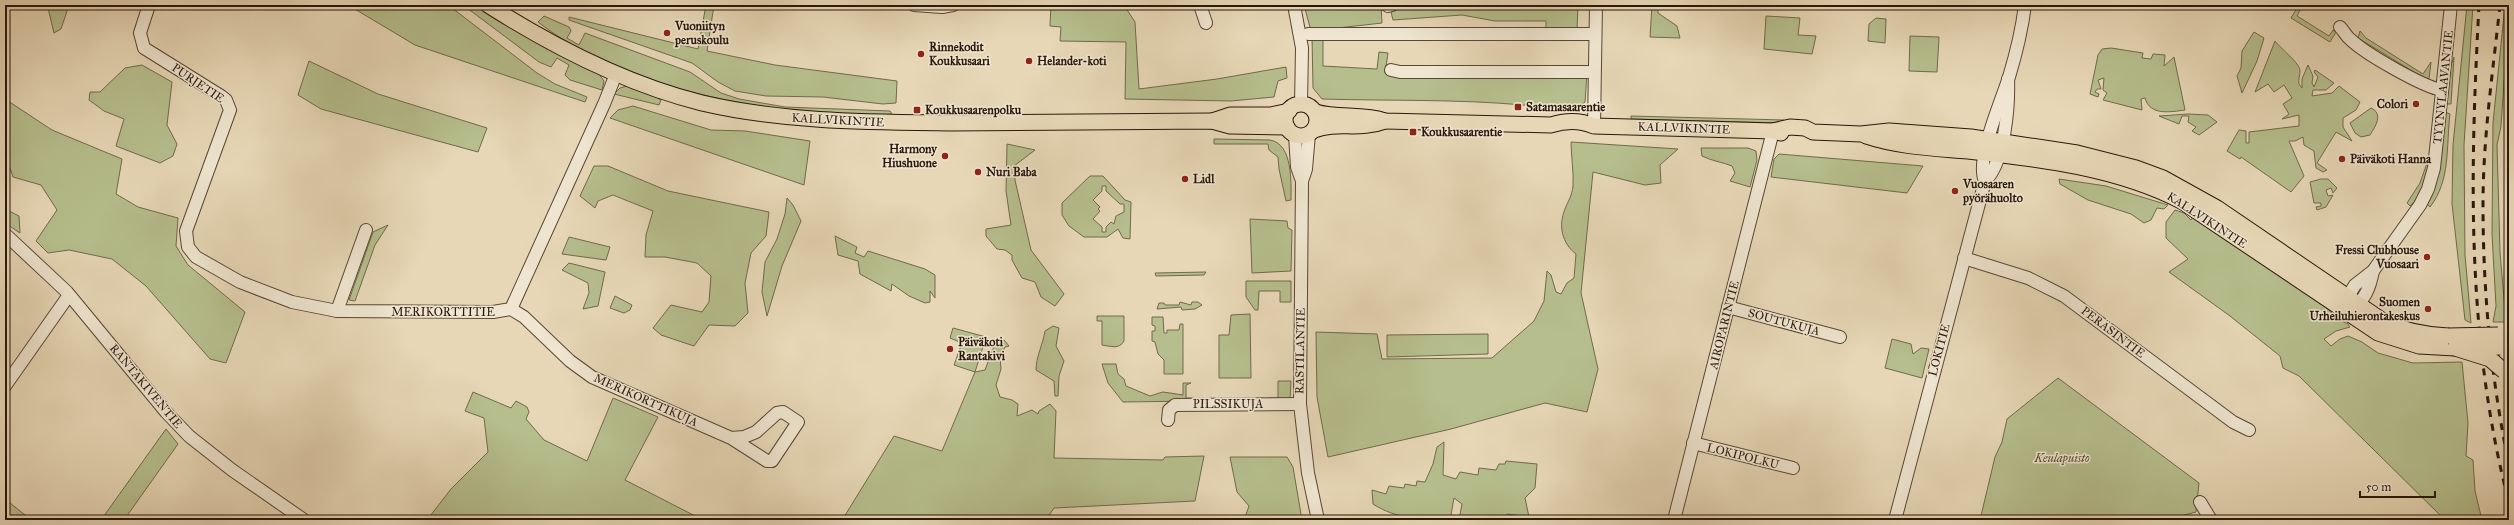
<svg xmlns="http://www.w3.org/2000/svg" width="2514" height="525" viewBox="0 0 2514 525" font-family="'IM FELL Great Primer',serif">
<rect width="100%" height="100%" fill="#e7d7b6"/>
<filter id="stains"><feTurbulence type="fractalNoise" baseFrequency=".005" numOctaves="4"/><feColorMatrix values="0 0 0 0 .2 0 0 0 0 .09 0 0 0 0 .02 0 0 0 .5 -.17"/></filter>
<radialGradient id="worn" r=".72"><stop offset=".6" stop-color="#630" stop-opacity="0"/><stop offset="1" stop-color="#630" stop-opacity=".3"/></radialGradient>
<g fill="#b6be8d" stroke="#706a4c" fill-rule="evenodd">
<polygon points="44,5 69,5 61,29 54,33 48,8"/>
<polygon points="348,5 448,5 537,73 555,84 587,97 585,102 415,45"/>
<polygon points="463,5 474,5 547,49 599,74 604,81 602,90 570,80 565,75 569,65 557,58 551,67 539,62"/>
<polygon points="706,5 714,5 707,51 775,65 897,81 896,103 883,104 823,97 766,96 735,91 718,82 692,63 569,20 569,17 698,49"/>
<polygon points="1051,5 1124,5 1135,22 1139,89 1217,79 1286,67 1287,78 1278,81 1274,97 1231,101 1125,99 1126,42 1060,41 1061,27 1050,26"/>
<polygon points="1304,5 1381,5 1382,23 1311,31"/>
<polygon points="1402,5 1578,5 1577,30 1546,28 1546,21 1495,21 1462,15 1393,20 1390,8"/>
<polygon points="1652,5 1658,5 1658,13 1677,26 1680,38 1650,37"/>
<polygon points="2467,5 2473,5 2464,145 2465,255 2471,323 2465,320 2452,204 2453,145"/>
<polygon points="2505,5 2509,5 2509,9 2501,126 2497,145 2500,252 2506,322 2493,322 2496,306 2492,234 2493,123"/>
<polygon points="2297,8 2300,10 2297,16 2329,36 2333,30 2336,32 2330,42 2291,18"/>
<path d="M544,16l25,11 2,4 -4,7 12,7 6,-12 105,39 31,21 18,6 46,8 105,4 2,3c-16,2 -33,0 -49,0 -97,-3 -228,-31 -305,-92z"/>
<polygon points="1766,16 1800,18 1798,35 1816,36 1812,54 1764,49"/>
<polygon points="1876,18 1886,19 1885,43 1868,41 1869,24"/>
<polygon points="2360,31 2366,38 2423,74 2431,62 2429,79 2422,77 2358,38"/>
<polygon points="2254,32 2264,38 2257,61 2242,93 2237,76 2241,68 2242,51"/>
<path d="M1312,36l11,1v29l54,3 2,-17 9,1 -3,20 10,2 192,-1 -2,28c-14,13 -45,4 -62,3 -66,-6 -134,-4 -201,-6l-9,-11z"/>
<polygon points="1910,36 1939,37 1937,72 1909,71"/>
<path d="M2275,41c6,8 25,22 25,30 0,5 -2,8 -1,13l3,4v-9l6,-14 5,11 -1,7 2,4 4,-10 -4,-5 1,-2 19,13 -8,7h-13l-1,6 20,-3 7,-7 21,16 -4,8 -13,8v9l9,14 -16,-9 -19,31 10,7 -4,2 -7,-4 -2,-17 -10,-6 -1,-8 -8,4h-6l15,35 -13,16 -50,-35 -1,2 -13,-8 12,-21 7,1v12h3v-11l50,-6v-11l-17,4 7,-5 -6,-10 9,-6 -8,-13 -10,7 -6,-8 -13,8z"/>
<path d="M2111,48l32,5 -1,5 9,1 2,-5 12,1 -1,11 10,-9 11,53c-15,2 -35,6 -40,-12l-4,1 1,11 -39,-10 4,-7 -4,-3 1,-12 -6,2 3,9h-4l-2,3 4,2 -1,3 -8,-3 8,-39 4,-6z"/>
<polygon points="2454,57 2451,104 2447,104 2451,65"/>
<polygon points="309,61 378,94 487,128 478,152 321,109 298,95"/>
<polygon points="142,65 172,82 167,125 177,144 173,156 160,163 116,146 124,119 104,111 89,100 90,92 100,92 125,68"/>
<polygon points="627,86 637,88 661,100 659,105 614,94 620,88"/>
<polygon points="5,99 52,130 122,159 116,194 138,207 178,218 176,246 188,265 245,312 226,363 210,359 146,286 112,259 69,250 48,253 36,241 57,210 41,185 13,177 8,162 5,160"/>
<polygon points="633,106 711,130 745,131 810,141 804,185 610,118 618,110"/>
<path d="M2371,108c13,6 4,19 -1,27l-9,2 -6,-4 -5,-10z"/>
<path d="M2445,112l5,2c-4,32 1,66 -20,93l-3,-3 12,-34z"/>
<polygon points="2188,114 2208,115 2217,122 2199,135 2192,131 2196,127 2188,122 2189,116 2182,116 2179,124 2159,116"/>
<polygon points="1631,116 1784,120 1784,123 1631,119"/>
<path d="M1214,139l56,1c23,4 21,42 21,60l-5,1 -7,-32 -1,-12 -9,-7 -1,-6h-54z"/>
<path d="M1571,142l107,7 -18,16 1,18 -16,2 -52,-13 -12,121 17,76 -11,43 -42,-9 -94,26 -123,28 -11,-60 -1,-65 61,2 5,25 110,-1 42,-37 10,-20 3,-30 4,4 5,17 5,2 6,-11 7,-5 2,-24c-14,-11 -18,-28 -11,-45 3,-8 7,-13 8,-23 1,-13 -2,-30 -2,-44z"/>
<polygon points="1007,144 1035,150 1014,166 1015,180 1031,250 1064,294 1055,306 1041,297 1035,282 1022,278 1012,260 1012,255 1005,250 997,249 986,236 986,229 1011,225 1006,191"/>
<path d="M1701,148h47l8,3 1,9 -7,27 -20,-6 5,-8 -3,-7c-10,-4 -20,-5 -30,-10z"/>
<polygon points="1779,154 1923,166 1907,193 1771,177 1774,159"/>
<path d="M2428,160l1,2c-3,15 -7,34 -19,44l-3,-3 13,-20z"/>
<polygon points="594,166 608,166 668,191 769,212 766,236 751,253 745,283 748,313 735,326 709,325 694,346 661,335 653,328 671,305 702,312 709,302 711,276 697,263 665,257 645,257 646,235 653,211 613,195 598,201 595,208 580,196"/>
<path d="M1090,176h13l22,24 6,2 -1,37 -7,-1 -5,-9 -11,8h-23l-15,-11 -7,-11v-12zM1102,186h4v5l14,13h4v8l-8,4 -2,8 -3,-2 -5,5v5h-4v-5l-9,-8 7,-8 -2,-2 2,-2 -7,-7 9,-9z"/>
<polygon points="2059,179 2106,186 2168,205 2164,209 2157,208 2151,220 2144,223 2131,214 2088,200 2060,184"/>
<polygon points="2321,179 2328,179 2337,188 2333,193 2331,188 2326,190 2328,196 2333,195 2326,207 2317,210 2316,207 2321,206 2321,203 2314,203 2310,182"/>
<polygon points="787,198 793,205 801,221 782,266 767,316 762,292 765,262 777,239 785,214"/>
<polygon points="5,209 19,216 20,233 5,223"/>
<polygon points="2175,210 2184,213 2191,220 2194,215 2324,306 2340,320 2348,324 2350,327 2336,331 2324,339 2331,346 2340,339 2348,336 2362,342 2378,353 2413,363 2462,362 2468,423 2466,456 2473,460 2475,491 2482,520 2445,520 2299,376 2283,368 2280,356 2230,316 2169,272 2188,259 2166,238 2166,222"/>
<polygon points="1250,219 1287,221 1288,228 1292,230 1291,271 1252,273"/>
<polygon points="388,225 375,245 355,301 349,300 373,232"/>
<polygon points="835,236 857,247 855,253 864,257 868,251 925,269 935,275 935,298 930,291 930,302 925,303 909,296 892,284 891,291 860,274 858,261 838,255"/>
<polygon points="569,237 610,247 606,260 562,254"/>
<polygon points="569,263 605,272 598,306 583,309 589,293 588,283 562,270"/>
<polygon points="1206,272 1204,275 1156,276 1155,273"/>
<polygon points="1246,281 1291,281 1291,302 1280,302 1280,291 1259,291 1258,310 1255,310 1246,297"/>
<polygon points="615,296 632,305 630,310 624,313 610,308"/>
<polygon points="1180,302 1191,305 1192,302 1198,302 1202,305 1195,309 1182,310 1181,307 1157,309 1159,303 1164,303 1165,305 1179,305"/>
<polygon points="1250,314 1251,378 1219,378 1219,335 1229,335 1231,315"/>
<path d="M1097,316h27v25c-5,9 -14,5 -22,4v-24h-5z"/>
<polygon points="1152,317 1163,317 1164,333 1167,333 1167,330 1179,330 1180,324 1183,324 1183,374 1164,374 1164,360 1158,354 1155,342 1152,341 1152,331 1155,331 1155,326 1152,325"/>
<path d="M1053,326l6,2 -3,18 8,15 -5,15 -1,20h-3l-1,-15 -18,-11c0,-13 7,-26 9,-39z"/>
<polygon points="953,328 986,337 975,372 985,370 996,341 1004,340 1009,346 1005,347 1000,357 1001,369 996,385 1000,397 1012,400 1018,404 1017,416 1032,410 1038,414 1039,411 1050,404 1056,411 1054,458 1163,460 1165,457 1204,456 1195,501 1054,508 1046,520 837,520 844,517 894,436 942,451 975,372 954,365 962,343 950,338"/>
<polygon points="1488,334 1488,354 1387,357 1387,335"/>
<polygon points="1892,339 1911,344 1913,354 1921,348 1929,349 1922,378 1885,368"/>
<polygon points="1102,364 1116,364 1118,374 1124,379 1126,386 1150,396 1163,392 1183,395 1183,383 1191,383 1186,385 1186,398 1194,398 1194,401 1123,402 1108,383"/>
<polygon points="2058,378 2199,483 2196,512 2166,520 1980,520 1995,457 2002,442 2007,419"/>
<polygon points="1278,381 1291,381 1290,400 1269,400 1269,398 1278,398"/>
<polygon points="473,392 511,408 516,401 527,407 529,412 526,419 544,440 587,461 613,398 658,417 625,480 703,520 427,520 451,489 488,452 484,418 465,411"/>
<polygon points="166,429 178,444 124,520 101,520"/>
<path d="M1444,442l-1,33 13,4 4,-7 18,3 1,-7 17,2 3,-6h6l1,-3 31,3 -2,24 -10,10 4,19 -22,-3 -2,6h-46l3,-16 -8,-6 -4,22c-28,0 -54,-1 -77,-16l-1,-14 14,4 3,-8 15,2 1,-4 11,2 1,-5 8,1 8,-18 4,-17z"/>
<polygon points="1230,457 1287,457 1293,467 1302,520 1244,520 1249,506 1237,492"/>
<polygon points="5,499 25,515 36,520 5,520"/>
</g>
<g fill="none" stroke-linecap="round" stroke-linejoin="round">
<defs>
<g id="minor">
<polyline points="149,5 140,33 144,48 221,96 226,100 230,110 186,231 188,247 196,257 240,282 292,302 337,311 493,312 511,309 604,104 616,74"/>
<polyline points="914,5 942,7 953,5"/>
<polyline points="1200,5 1206,23"/>
<polyline points="1294,5 1302,48 1301,105"/>
<polyline points="1388,6 1392,5"/>
<path d="M2340,27c4,4 6,9 10,12 14,14 73,48 92,51"/>
<polyline points="1308,34 1589,34"/>
<polyline points="1391,70 1400,72 1588,72"/>
<polyline points="1594,126 1596,5"/>
<polyline points="1295,135 1297,167 1302,181 1300,404 1308,473 1318,520"/>
<polyline points="1302,181 1306,169 1309,134"/>
<path d="M1985,181c-10,-21 17,-81 24,-104 7,-23 13,-48 16,-72"/>
<polyline points="5,234 67,292 166,412 189,436 232,470 304,520"/>
<polyline points="1964,258 2028,278 2064,296 2233,422 2249,430"/>
<polyline points="2345,305 2347,298 2355,285 2373,271 2420,205 2428,189 2434,168 2451,5"/>
<polyline points="1728,307 1840,337"/>
<polyline points="511,309 524,317 570,361 592,377 731,438 767,461 772,461 798,422 783,412 777,413 756,432 744,437 731,438"/>
<path d="M2351,309c14,-8 19,-22 22,-38"/>
<polyline points="337,311 366,230"/>
<polyline points="5,386 69,295"/>
<polyline points="1168,420 1169,410 1175,405 1300,404"/>
<polyline points="1693,443 1793,468"/>
<polyline points="2200,502 2211,520"/>
<polyline points="1674,520 1773,131"/>
<path d="M1895,520l90,-339c20,-19 24,-76 23,-102"/>
</g>
<g id="major">
<path d="M488,5c66,42 138,79 214,98 82,19 164,19 247,20 87,0 175,-1 263,-2l18,5 57,1"/>
<circle cx="1301" cy="120" r="16"/>
<path d="M1315,112c23,7 47,1 70,9l166,4c15,-5 29,-5 43,1l179,5 8,2"/>
<polyline points="1212,121 1230,115 1271,115 1289,111"/>
<path d="M1314,130c24,-9 45,1 71,-9"/>
<path d="M1773,131l17,-4 15,1 8,4 48,2 28,-3 82,6 106,16 59,15 27,10 54,30 166,113c21,10 42,14 65,15"/>
<path d="M1866,136c33,11 67,12 102,15 72,8 150,17 215,51l195,131 41,13 36,2"/>
<polyline points="2509,337 2506,353 2509,370"/>
</g>
</defs>
<use href="#minor" stroke="#584736" stroke-width="14"/>
<use href="#major" stroke="#29170b" stroke-width="17"/>
<use href="#minor" stroke="#efe5d0" stroke-width="12"/>
<use href="#major" stroke="#e7d7b6" stroke-width="15"/>
<g stroke="#29170b" stroke-width="3" stroke-dasharray="7 7" stroke-linecap="butt">
<path d="M2479,5c-9,170 -13,332 30,498"/>
<path d="M2500,5c-7,66 -17,133 -17,199 0,88 8,175 26,261"/>
</g>
<defs>
<g id="major-bridge">
<polyline points="2448,336 2498,335"/>
<polyline points="2455,348 2490,359 2504,371"/>
<polyline points="2470,348 2500,347"/>
</g>
</defs>
<use href="#major-bridge" stroke="#29170b" stroke-width="17" stroke-linecap="butt"/>
<use href="#major-bridge" stroke="#e7d7b6" stroke-width="15"/>
</g>
<g fill="#8f2418" stroke="#efe5d0" stroke-width="1.5">
<circle cx="667" cy="33" r="4"/>
<circle cx="921" cy="54" r="4"/>
<circle cx="1029" cy="61" r="4"/>
<circle cx="2416" cy="104" r="4"/>
<rect x="1514" y="103" width="8" height="8" rx="2"/>
<rect x="913" y="106" width="8" height="8" rx="2"/>
<rect x="1409" y="128" width="8" height="8" rx="2"/>
<circle cx="945" cy="156" r="4"/>
<circle cx="2342" cy="159" r="4"/>
<circle cx="978" cy="172" r="4"/>
<circle cx="1185" cy="179" r="4"/>
<circle cx="1955" cy="191" r="4"/>
<circle cx="2427" cy="257" r="4"/>
<circle cx="2428" cy="309" r="4"/>
<circle cx="950" cy="349" r="4"/>
</g>
<g text-anchor="middle" dominant-baseline="central" stroke-width="3" stroke-linejoin="round" paint-order="stroke">
<g font-size="12" font-weight="bold" fill="#29170b" stroke="#efe5d0" text-anchor="start">
<text x="675" y="26">Vuoniityn<tspan x="675" dy="14">peruskoulu</tspan></text>
<text x="929" y="47">Rinnekodit<tspan x="929" dy="14">Koukkusaari</tspan></text>
<text x="1037" y="61">Helander-koti</text>
<text x="2408" y="104" text-anchor="end">Colori</text>
<text x="1526" y="107">Satamasaarentie</text>
<text x="925" y="110">Koukkusaarenpolku</text>
<text x="1421" y="132">Koukkusaarentie</text>
<text x="937" y="149" text-anchor="end">Harmony<tspan x="937" dy="14">Hiushuone</tspan></text>
<text x="2350" y="159">Päiväkoti Hanna</text>
<text x="986" y="172">Nuri Baba</text>
<text x="1193" y="179">Lidl</text>
<text x="1963" y="184">Vuosaaren<tspan x="1963" dy="14">pyörähuolto</tspan></text>
<text x="2419" y="250" text-anchor="end">Fressi Clubhouse<tspan x="2419" dy="14">Vuosaari</tspan></text>
<text x="2420" y="302" text-anchor="end">Suomen<tspan x="2420" dy="14">Urheiluhierontakeskus</tspan></text>
<text x="958" y="342">Päiväkoti<tspan x="958" dy="14">Rantakivi</tspan></text>
</g>
<g font-size="12" fill="#29170b" stroke="#efe5d0">
<text transform="translate(198 83) rotate(34)">PURJETIE</text>
<text transform="translate(2443 87) rotate(-84)">TYYNYLAAVANTIE</text>
<text transform="translate(838 120) rotate(3)">KALLVIKINTIE</text>
<text transform="translate(1684 128) rotate(2)">KALLVIKINTIE</text>
<text transform="translate(2207 220) rotate(33)">KALLVIKINTIE</text>
<text x="443" y="312">MERIKORTTITIE</text>
<text transform="translate(1784 322) rotate(15)">SOUTUKUJA</text>
<text transform="translate(1724 325) rotate(-76)">AIROPARINTIE</text>
<text transform="translate(2113 332) rotate(37)">PERÄSINTIE</text>
<text transform="translate(1939 350) rotate(-75)">LOKITIE</text>
<text transform="translate(1300 351) rotate(-89)">RASTILANTIE</text>
<text transform="translate(146 386) rotate(50)">RANTAKIVENTIE</text>
<text transform="translate(646 400) rotate(24)">MERIKORTTIKUJA</text>
<text x="1228" y="404">PILSSIKUJA</text>
<text transform="translate(1743 456) rotate(14)">LOKIPOLKU</text>
</g>
<g font-size="12" font-style="italic" fill="#534932" stroke="#efe5d0">
<text x="2062" y="458">Keulapuisto</text>
</g>
</g>
<rect width="2514" height="525" fill="none" stroke="#e7d7b6" stroke-width="20"/>
<rect x="6" y="6" width="2502" height="513" fill="none" stroke="#29170b" stroke-width="2"/>
<rect x="10" y="10" width="2494" height="505" fill="none" stroke="#29170b"/>
<path d="M2360 491v6h75v-6" fill="none" stroke="#29170b" stroke-width="2"/>
<text x="2366" y="491" font-size="12" fill="#29170b" stroke="#efe5d0" stroke-width="3" paint-order="stroke">50 m</text>
<rect width="100%" height="100%" filter="url(#stains)"/>
<rect width="100%" height="100%" fill="url(#worn)"/>
</svg>
